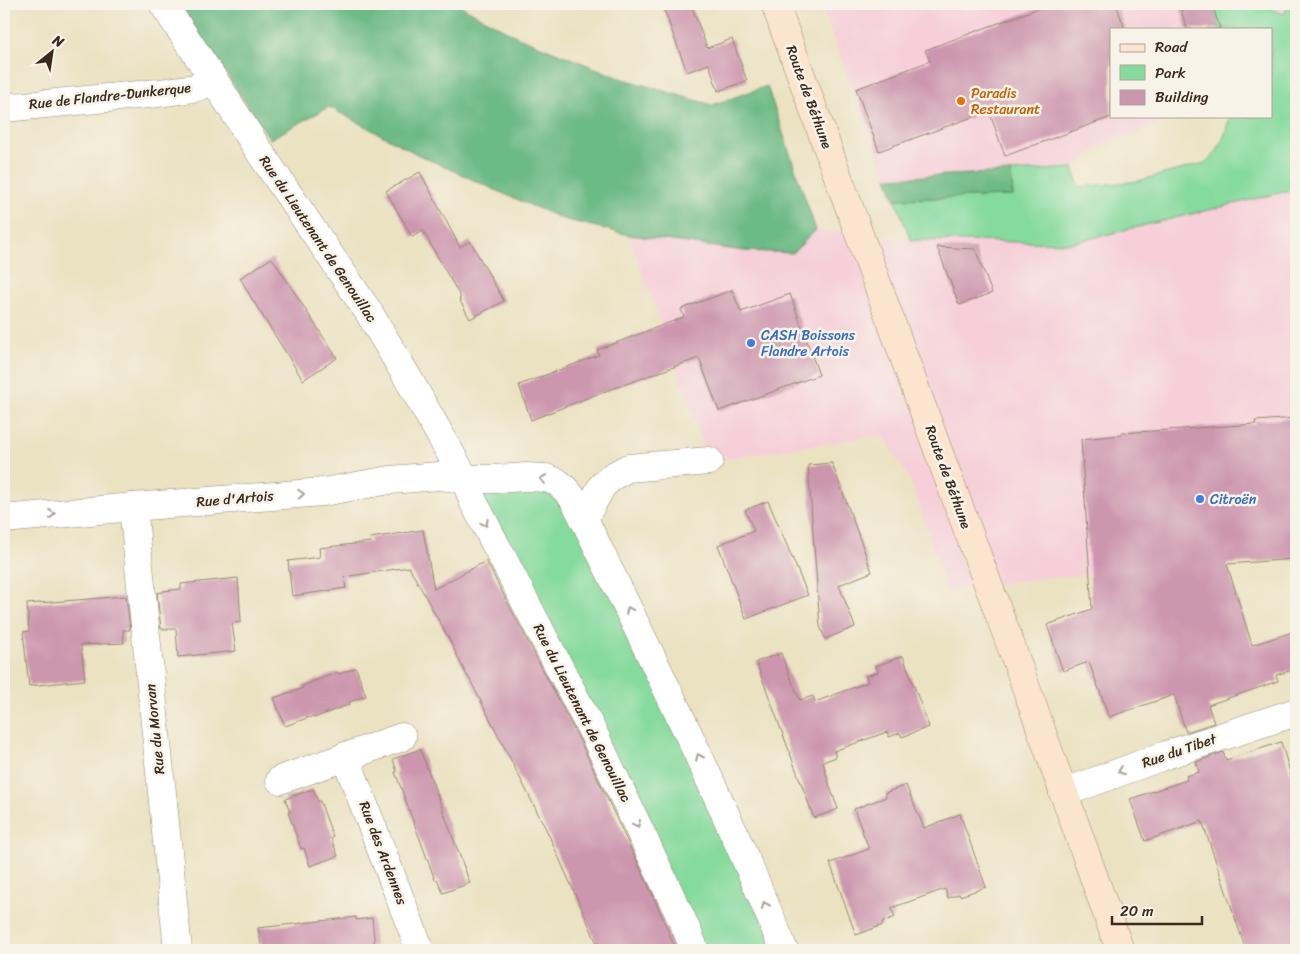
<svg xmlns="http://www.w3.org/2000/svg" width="1300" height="954" viewBox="0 0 1300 954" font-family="Sriracha,sans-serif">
<rect width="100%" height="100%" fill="#f7f3e8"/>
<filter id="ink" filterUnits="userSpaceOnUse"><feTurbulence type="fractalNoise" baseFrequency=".02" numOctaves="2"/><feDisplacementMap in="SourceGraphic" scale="10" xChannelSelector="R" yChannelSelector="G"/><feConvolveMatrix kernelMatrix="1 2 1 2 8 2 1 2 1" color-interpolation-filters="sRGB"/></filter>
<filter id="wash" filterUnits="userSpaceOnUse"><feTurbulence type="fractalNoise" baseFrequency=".0096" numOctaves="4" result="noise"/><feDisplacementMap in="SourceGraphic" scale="20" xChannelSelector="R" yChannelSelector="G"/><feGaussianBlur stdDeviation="1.12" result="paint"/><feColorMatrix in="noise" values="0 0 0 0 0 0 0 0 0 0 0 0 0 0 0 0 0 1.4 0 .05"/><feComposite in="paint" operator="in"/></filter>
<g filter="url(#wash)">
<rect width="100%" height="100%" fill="#ebe2c2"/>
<g fill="#f6cfd9">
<polygon points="820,4 1296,4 1271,29 1111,29 1111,116 1181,116 1101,146 1073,168 887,178"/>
<polygon points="1296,189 1296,559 1033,579 947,591 911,482 883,435 709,461 629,235 744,251 793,253 816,230 911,240 1276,194"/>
</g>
<g fill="#85da9d" stroke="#60825e">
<polygon points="1212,4 1259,4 1284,14 1288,4 1296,4 1296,189 1071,243 911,240 895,199 1013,196 1011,172 1073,168 1079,187 1138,181 1205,163 1217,151 1225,134 1230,116 1271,116 1271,29 1220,29"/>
<polygon points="494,479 567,495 784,950 695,950 473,501"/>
</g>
<g fill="#6cba84" stroke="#547251">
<polygon points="179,4 457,4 518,37 620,78 712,105 767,86 816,230 793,253 744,251 629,235 563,219 502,193 419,155 329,107 270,139"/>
<polygon points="1011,172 1013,196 895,199 887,178"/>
</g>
<g id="blocks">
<g fill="#cc96ae">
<polygon points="662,4 691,4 707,48 732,39 747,81 718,91 709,64 687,72"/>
<polygon points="1050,4 1116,4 1125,29 1111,29 1111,117 1005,156 989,111 879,151 856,89 930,61 925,50"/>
<polygon points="1179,4 1212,4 1220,29 1187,29"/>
<polygon points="420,172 460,247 470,241 504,301 470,319 459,299 461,298 423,231 412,237 386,191"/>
<polygon points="937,247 975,249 992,293 959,305"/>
<polygon points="272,258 337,358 303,380 252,299 240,278"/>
<polygon points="732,290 741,312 790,294 819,375 719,411 699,358 592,396 531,420 519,385 599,355 597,350 684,317 681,309"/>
<polygon points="1296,418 1296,559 1227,564 1252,645 1296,631 1296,669 1276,675 1278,681 1208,705 1214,723 1186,732 1174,695 1109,717 1089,662 1063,671 1047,625 1092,609 1081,439 1122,435 1122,433 1256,424 1255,421"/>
<polygon points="832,463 872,572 839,585 855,627 825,639 820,626 808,465"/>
<polygon points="768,501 808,595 746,619 718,545 754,531 745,510"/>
<polygon points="423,530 434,589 486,561 581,743 654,898 676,950 600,950 547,831 468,676 467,676 449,639 409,567 344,577 346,588 292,596 288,561 320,557 319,548 371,542 370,538"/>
<polygon points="238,578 241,622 232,623 236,651 178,657 176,629 161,629 157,593 163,592 163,591 181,589 181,584"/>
<polygon points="126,596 130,630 123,630 124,643 81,645 85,680 29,686 23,632 29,631 27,604"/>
<polygon points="781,653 790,677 800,700 813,696 815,702 868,682 866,676 878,672 876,666 903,656 929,727 902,737 900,733 889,737 887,732 834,751 836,757 823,762 829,784 838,809 814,818 756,662"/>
<polygon points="356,668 366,696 349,702 350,704 314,718 313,716 285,726 274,698 303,688 302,686 338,672 339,674"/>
<polygon points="1281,742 1296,792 1296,945 1280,950 1246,950 1202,821 1145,841 1130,799 1187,780 1186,776 1199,772 1196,762 1223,752 1226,760"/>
<polygon points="420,749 470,883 443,893 437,879 435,880 404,796 395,772 397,772 393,759"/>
<polygon points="906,785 924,828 960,814 986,887 960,896 959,894 948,898 945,889 891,908 895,917 882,922 883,925 856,935 830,863 869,849 854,809 886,797 885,793"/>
<polygon points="313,789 318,801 320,801 333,837 331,838 338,856 310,866 304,848 301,849 288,812 290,812 285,799"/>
<polygon points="356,917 356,920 372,918 375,947 359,949 360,950 262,950 258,928"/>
</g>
</g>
</g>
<g filter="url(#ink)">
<use href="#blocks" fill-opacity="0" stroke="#938670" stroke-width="1"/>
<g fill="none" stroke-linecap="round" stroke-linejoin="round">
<defs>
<g id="street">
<polyline points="163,4 214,80 261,154 368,311 409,380 465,479 473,501 595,736 684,924 695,950"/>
<polyline points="4,108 159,93 195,88 214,80"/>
<polyline points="133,507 178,950"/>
<path d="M4,519l129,-12 190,-15 67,-12 49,-4 26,3h29l32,-2 20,1 11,4 8,7 8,9 11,21c70,142 140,284 200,431"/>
<polyline points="584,519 602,486 613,476 628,468 709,461"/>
<polyline points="345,756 420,950"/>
<polyline points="280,780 402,737"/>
<polyline points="1063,793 1166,755 1296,712"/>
</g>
<polyline id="secondary" points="775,4 939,453 1014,654 1120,950"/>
</defs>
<use href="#street" stroke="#938670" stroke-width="29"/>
<use href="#secondary" stroke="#938670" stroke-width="29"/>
<use href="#street" stroke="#fff" stroke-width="28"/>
<use href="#secondary" stroke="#fbe5cf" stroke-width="28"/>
</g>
<defs><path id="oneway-chevron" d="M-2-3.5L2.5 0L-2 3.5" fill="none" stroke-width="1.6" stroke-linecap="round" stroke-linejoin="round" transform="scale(1.25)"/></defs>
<g stroke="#a79f9a">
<use href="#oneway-chevron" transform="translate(543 479) rotate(-171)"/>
<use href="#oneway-chevron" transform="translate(301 494) rotate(-5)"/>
<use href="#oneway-chevron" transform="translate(52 514) rotate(-5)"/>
<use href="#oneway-chevron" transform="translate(485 523) rotate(62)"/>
<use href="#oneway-chevron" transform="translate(629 610) rotate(-116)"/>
<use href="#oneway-chevron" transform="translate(699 757) rotate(-114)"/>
<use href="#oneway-chevron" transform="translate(1121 771) rotate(160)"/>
<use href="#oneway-chevron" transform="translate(637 824) rotate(65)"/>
<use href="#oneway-chevron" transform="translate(765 905) rotate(-113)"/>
</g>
</g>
<circle fill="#e8710a" stroke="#f7f3e8" stroke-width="2" cx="961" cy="101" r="5"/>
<g fill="#3f7fe0" stroke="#f7f3e8" stroke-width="2">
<circle cx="751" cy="343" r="5"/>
<circle cx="1200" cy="499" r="5"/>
</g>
<g text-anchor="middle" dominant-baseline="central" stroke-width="5" stroke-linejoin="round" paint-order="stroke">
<g font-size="14" fill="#c56008" stroke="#f7f3e8" text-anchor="start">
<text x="971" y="93">Paradis<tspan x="971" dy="16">Restaurant</tspan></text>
</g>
<g font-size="14" fill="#3b2a1e" stroke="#f7f3e8">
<text transform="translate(110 96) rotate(-6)">Rue de Flandre-Dunkerque</text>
<text transform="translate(809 97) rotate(70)">Route de Béthune</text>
<text transform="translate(318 239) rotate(56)">Rue du Lieutenant de Genouillac</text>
<text transform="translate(948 477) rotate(70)">Route de Béthune</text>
<text transform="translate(235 499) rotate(-5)">Rue d'Artois</text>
<text transform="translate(582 713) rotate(63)">Rue du Lieutenant de Genouillac</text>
<text transform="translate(155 729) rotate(-96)">Rue du Morvan</text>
<text transform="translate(1179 751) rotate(-19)">Rue du Tibet</text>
<text transform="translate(383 853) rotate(69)">Rue des Ardennes</text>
</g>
<g font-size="14" fill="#366cbe" stroke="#f7f3e8" text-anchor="start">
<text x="761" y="335">CASH Boissons<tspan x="761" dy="16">Flandre Artois</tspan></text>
<text x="1210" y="499">Citroën</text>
</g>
</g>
<rect width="1300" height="954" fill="none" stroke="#f7f3e8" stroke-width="20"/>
<rect x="1110" y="28" width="162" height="90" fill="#f7f3e8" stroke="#aca397"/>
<rect x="1120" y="44" width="25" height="8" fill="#fbe5cf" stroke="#aca397"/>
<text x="1155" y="52" font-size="15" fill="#3b2a1e">Road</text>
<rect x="1120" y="65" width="25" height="15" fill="#85da9d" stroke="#aca397"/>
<text x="1155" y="78" font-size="15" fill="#3b2a1e">Park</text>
<rect x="1120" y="90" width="25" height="15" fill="#cc96ae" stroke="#aca397"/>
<text x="1155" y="102" font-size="15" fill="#3b2a1e">Building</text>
<g transform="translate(52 52) rotate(30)" stroke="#f7f3e8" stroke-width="4" paint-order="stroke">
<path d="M0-4L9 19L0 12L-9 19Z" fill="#3b2a1e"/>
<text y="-8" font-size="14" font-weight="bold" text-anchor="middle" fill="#3b2a1e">N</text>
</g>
<path d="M1112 916v8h90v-8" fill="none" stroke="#3b2a1e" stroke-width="2.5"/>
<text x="1120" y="916" font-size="15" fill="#3b2a1e" stroke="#f7f3e8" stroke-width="4" paint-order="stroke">20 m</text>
</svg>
